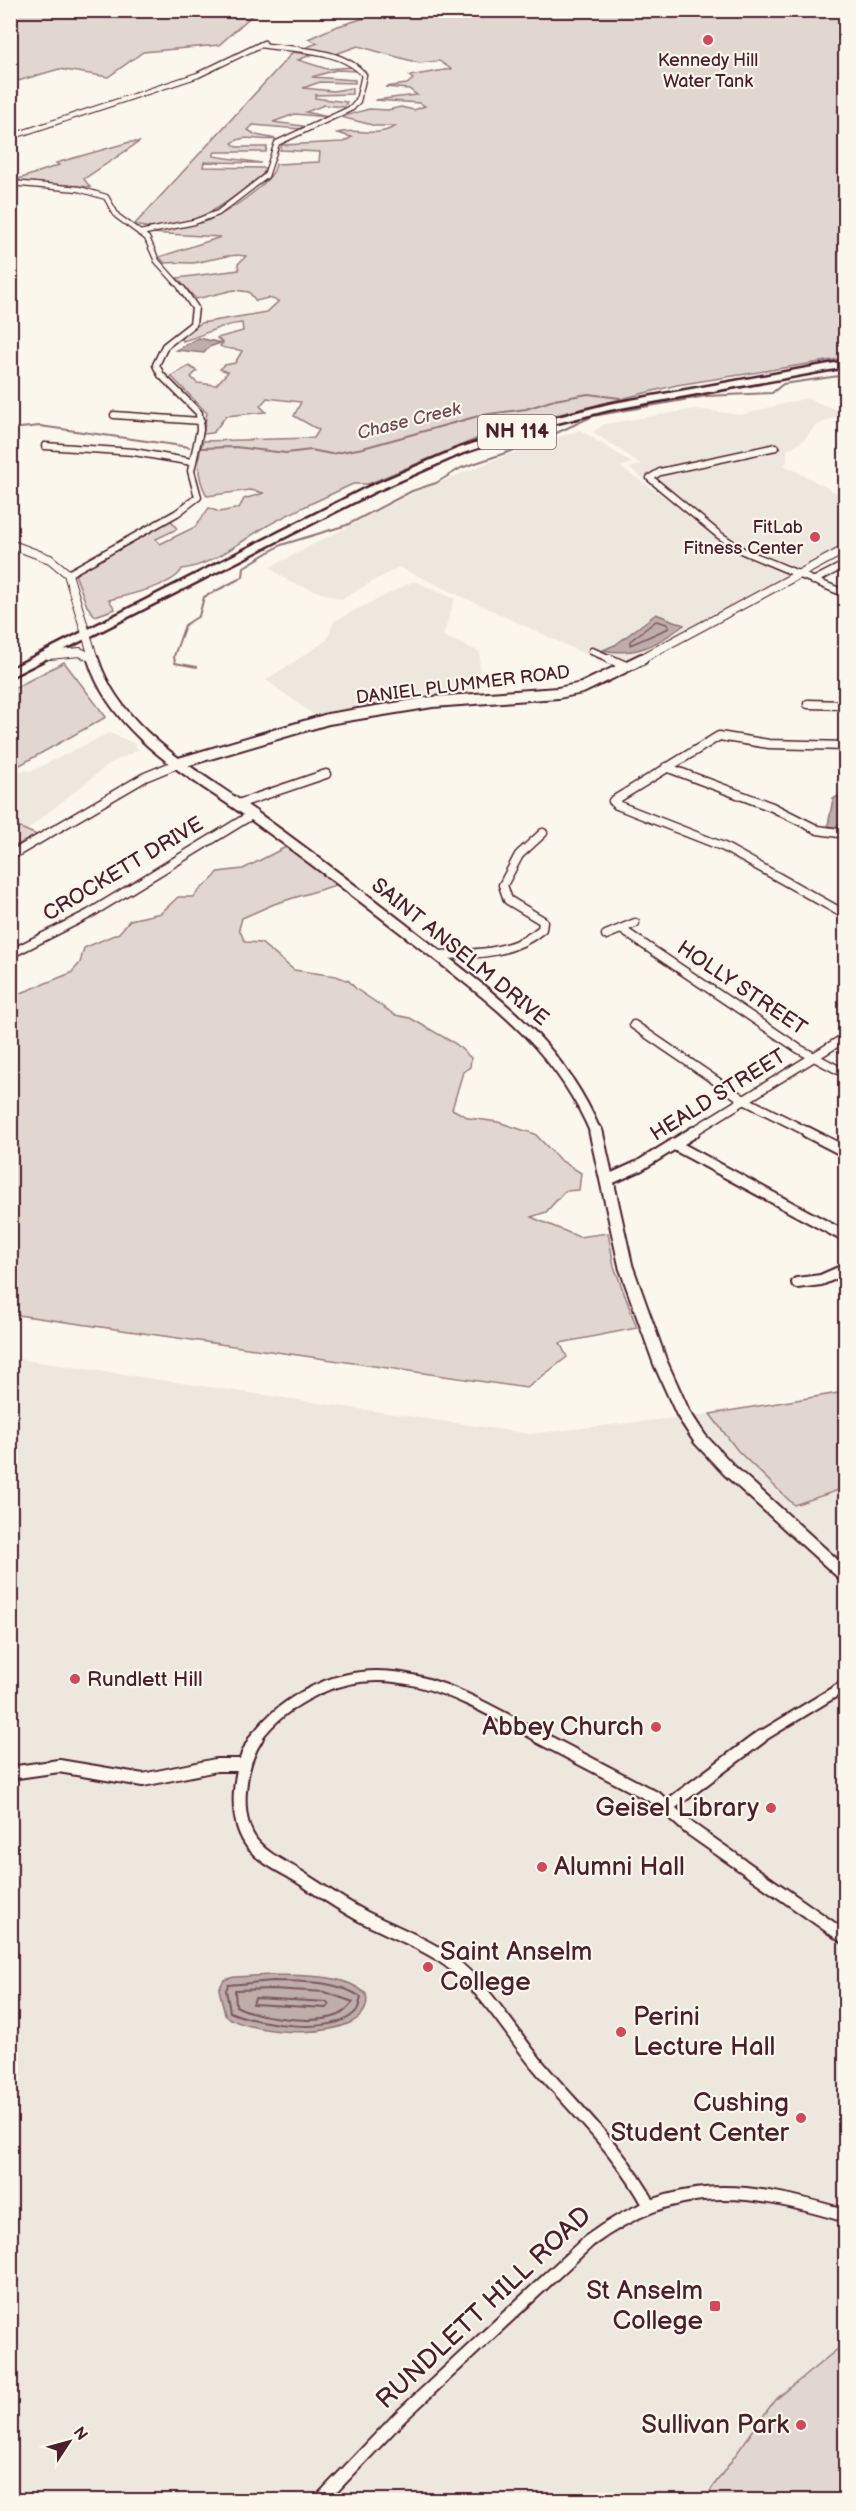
<svg xmlns="http://www.w3.org/2000/svg" width="856" height="2511" viewBox="0 0 856 2511" font-family="'Balsamiq Sans',sans-serif">
<rect width="100%" height="100%" fill="#fbf7ec"/>
<filter id="ink" filterUnits="userSpaceOnUse"><feTurbulence type="fractalNoise" baseFrequency=".0167" numOctaves="2"/><feDisplacementMap in="SourceGraphic" scale="12" xChannelSelector="R" yChannelSelector="G"/><feConvolveMatrix kernelMatrix="1 2 1 2 8 2 1 2 1" color-interpolation-filters="sRGB"/></filter>
<g filter="url(#ink)">
<g fill="#eee7de">
<polygon points="806,398 845,413 815,426 804,440 787,450 787,461 784,465 845,497 845,545 615,668 399,567 341,599 289,582 270,567 411,494 522,449 580,430 632,463 620,467 666,498 630,468 641,464 593,432 605,424 695,409 741,415"/>
<polygon points="414,581 455,599 443,636 480,652 479,688 318,718 266,680 327,640 334,621"/>
<polygon points="109,733 134,743 138,750 109,764 27,830 11,824 10,770 32,771"/>
<polygon points="11,1358 530,1434 710,1414 845,1392 845,2500 11,2500"/>
</g>
<g fill="#e2d7d0" stroke="#967b7e" stroke-width="1.5">
<polygon points="11,10 257,10 257,11 219,45 143,52 108,77 59,69 11,83"/>
<path d="M388,11h457v347l-168,27 -141,35 -48,14 -120,50h-15c-30,14 -60,27 -88,43 -27,16 -52,38 -83,42 -7,17 -56,26 -73,31l6,9 -20,7 -8,-10 -12,-32 96,-54 6,9 -21,10 4,5 35,-17 14,-19 10,4 20,-4 5,-9 20,-6 -14,-3 -43,6c-10,-18 -11,-36 -4,-55l111,-3 5,-8 -25,-14 7,-14 -34,-4 -7,8 6,6 -40,4 -13,17 -10,1 4,-21 -36,-37 18,-10 8,5 -6,6 6,6 19,2 12,-13 -8,-3 5,-4 10,-2 7,-12c-7,-3 -16,-1 -22,-5l3,-3 -6,-5 26,-7 -1,-8c-24,2 -37,12 -59,18l-1,-3 19,-15 66,-11 12,-11 -11,-3 -12,3 -7,-9 -15,-2 -38,9 -19,-21 62,-8 -1,-6 8,-8c-19,-3 -35,5 -53,7 -10,0 -18,-1 -28,0l-6,-6 62,-20 -72,-4c19,-4 41,-6 60,-13 17,-7 65,-37 67,-56l43,-2 1,-10 -40,-2 2,-5 61,-3 9,-5 -15,-4c23,-6 37,6 59,-7h-20l-35,-9 28,-8 19,1 13,-3 13,3 11,-4 -5,-3 -45,-3 42,-5 -8,-6 -24,-2 22,-3 6,-5 -4,-3 42,-7 -12,-8 -20,2 -61,-17 -25,9 -26,-4v-4l11,-4 -10,-4 27,-12z"/>
<path d="M293,52l18,3 -13,5 29,9 25,-2 4,4 -20,-1 -24,7 43,3v3l-35,-1 -17,6 30,3 19,-3v6l-37,1v3l32,4 -3,5 -20,-2 -18,7 22,5 -33,-3 -22,8 30,4 -3,3 -47,-4 -5,5 8,5 20,4c-15,3 -30,-6 -44,4l5,4h30l-1,5h-51l-2,4 48,7 -57,-1 -1,5 63,1 -4,7c-16,12 -32,27 -50,36 -19,11 -58,23 -77,13z"/>
<polygon points="130,142 139,142 84,179 90,187 13,181 59,165 56,163"/>
<polygon points="64,662 106,717 11,770 11,690"/>
<polygon points="11,824 37,835 11,848"/>
<path d="M288,846l51,38 -65,20 -32,14 -3,11 6,13 16,1 33,27 42,6 13,5 7,8 39,26 15,3 46,26 15,14 -1,9 -7,5 -11,37 17,9 29,4 37,12 25,26 21,13 -2,17 -14,1 -19,21 -15,5 48,20 29,-4 6,33 23,62 -77,15 7,14 -40,31 -516,-74v-317l60,-24 9,-10 4,-15 35,-15 11,-13 31,-7 17,-16h16c6,-11 18,-14 24,-25l25,-3z"/>
<polygon points="845,1392 845,1488 794,1505 738,1451 710,1414"/>
<polygon points="845,2343 845,2500 706,2500 712,2488 774,2401"/>
</g>
<g fill="#bfadaa" stroke="#907477" stroke-width="1.5">
<polygon points="199,338 221,343 209,347 204,353 176,350"/>
<path d="M656,614l28,11c-26,19 -48,32 -81,25l12,-5z"/>
<polygon points="838,796 845,798 845,821 833,828 828,825 833,799"/>
<path d="M273,1975c28,1 71,-2 93,19 12,51 -119,42 -141,21l-6,-26 5,-9 10,-3z"/>
</g>
<g fill="none" stroke-linecap="round" stroke-linejoin="round">
<polygon stroke="#79585e" stroke-width="1.5" points="656,621 667,624 669,628 630,645 630,641"/>
<g stroke="#79585e" stroke-width="2">
<path d="M273,1981c31,1 61,-1 88,16 -1,4 -2,10 -4,13 -20,27 -101,14 -127,2l-4,-22 2,-5z"/>
<path d="M273,1989l52,3 28,10c-4,5 -8,10 -14,13 -24,10 -81,3 -103,-9l-1,-16z"/>
<polygon points="255,1998 327,2002 329,2005 326,2008 253,2004"/>
</g>
<g stroke="#907477" stroke-width="2">
<polyline points="10,429 40,426 189,447"/>
<polyline points="202,448 235,447 286,453 311,450 331,454 363,448 482,415 526,409 554,400 588,394 620,398"/>
<polyline points="197,667 175,663 174,656 185,625 199,616 204,597 243,577 244,567 281,545 347,525 412,491 436,483 461,468 535,443 593,416 706,396 772,393 783,384 846,375"/>
</g>
<defs>
<g id="minor-far4">
<polyline points="10,137 198,75 264,43"/>
<polyline points="10,183 79,189 106,197 117,216 147,238 157,261 183,290"/>
<path d="M140,233l54,-11 24,-9 48,-37 11,-33 75,-35 6,-7 6,-26c-22,-27 -72,-25 -104,-30"/>
</g>
<g id="minor-far3">
<polyline points="114,415 201,421"/>
<polyline points="45,446 134,452 192,462"/>
<polyline points="776,447 660,472 650,478 719,535 743,551 846,594"/>
<polyline points="68,574 177,513 198,497 191,471 200,430 199,413 161,375 156,365 165,346 193,324 195,308 182,289"/>
<polyline points="813,581 846,564"/>
<polyline points="592,651 613,660"/>
</g>
<g id="minor-far2">
<polyline points="610,659 628,667"/>
<polyline points="808,704 846,705"/>
<polyline points="846,746 769,744 719,736 613,801 617,805 724,847 846,915"/>
<polyline points="666,767 772,807 818,830 846,834"/>
<polyline points="238,804 326,774"/>
<polyline points="10,856 145,777 179,763"/>
<polyline points="621,929 799,1049 846,1074"/>
<polyline points="606,935 635,923"/>
<polyline points="10,954 89,914 253,814"/>
<path d="M436,955c39,-1 75,0 106,-26l1,-8 -35,-21 -5,-15 16,-30 24,-22"/>
<polyline points="634,1025 744,1100 810,1133"/>
<polyline points="691,1133 846,1037"/>
</g>
<g id="minor-far1">
<polyline points="807,1132 846,1152"/>
<polyline points="673,1144 846,1237"/>
<polyline points="608,1180 639,1166 694,1132"/>
<polyline points="797,1283 821,1280 846,1269"/>
<path d="M256,1738c15,-21 37,-37 60,-48 81,-39 155,11 226,48"/>
<polyline points="759,1738 846,1685"/>
</g>
<g id="minor">
<path d="M257,1737c-18,27 -26,80 -4,108 12,14 30,22 45,31 22,14 43,29 66,41 24,12 50,22 73,36 44,27 68,72 100,111 39,47 84,87 113,142"/>
<polyline points="539,1737 656,1798 689,1828 846,1938"/>
<polyline points="10,1773 59,1766 143,1780 216,1765 243,1765"/>
<polyline points="667,1807 761,1737"/>
<path d="M321,2500l79,-83 189,-176c88,-64 157,-55 257,-25"/>
</g>
<g id="tertiary-far2">
<polyline points="10,544 50,559 68,574 94,660"/>
<polyline points="49,655 80,652 92,658"/>
<polyline points="639,660 846,549"/>
</g>
<g id="tertiary-far1">
<path d="M93,659c23,74 99,113 158,155 56,40 109,81 163,123 76,60 143,104 182,196"/>
<polyline points="179,763 328,719 432,702 558,693 582,688 642,659"/>
</g>
<polyline id="tertiary" points="596,1132 626,1267 660,1362 683,1413 700,1439 729,1470 846,1576"/>
<polygon id="primary" points="846,361 846,367 609,410 541,427 463,453 374,492 10,677 10,669 366,488 457,449 535,423 609,404"/>
</defs>
<use href="#minor-far4" stroke="#4a1f2b" stroke-width="7"/>
<use href="#minor-far3" stroke="#4a1f2b" stroke-width="9"/>
<use href="#minor-far2" stroke="#4a1f2b" stroke-width="11"/>
<use href="#minor-far1" stroke="#4a1f2b" stroke-width="14"/>
<use href="#minor" stroke="#4a1f2b" stroke-width="16"/>
<use href="#tertiary-far2" stroke="#4a1f2b" stroke-width="10"/>
<use href="#tertiary-far1" stroke="#4a1f2b" stroke-width="14"/>
<use href="#tertiary" stroke="#4a1f2b" stroke-width="17"/>
<use href="#primary" stroke="#4a1f2b" stroke-width="5"/>
<use href="#minor-far4" stroke="#fbf7ec" stroke-width="4.5"/>
<use href="#minor-far3" stroke="#fbf7ec" stroke-width="6"/>
<use href="#minor-far2" stroke="#fbf7ec" stroke-width="8"/>
<use href="#minor-far1" stroke="#fbf7ec" stroke-width="10"/>
<use href="#minor" stroke="#fbf7ec" stroke-width="12"/>
<use href="#tertiary-far2" stroke="#fbf7ec" stroke-width="8"/>
<use href="#tertiary-far1" stroke="#fbf7ec" stroke-width="10"/>
<use href="#tertiary" stroke="#fbf7ec" stroke-width="13"/>
<use href="#primary" fill="#fbf7ec" fill-rule="evenodd"/>
</g>
</g>
<g fill="#d1495b" stroke="#fbf7ec" stroke-width="2">
<circle cx="708" cy="40" r="6"/>
<circle cx="815" cy="537" r="6"/>
<circle cx="75" cy="1679" r="6"/>
<circle cx="656" cy="1727" r="6"/>
<circle cx="771" cy="1808" r="6"/>
<circle cx="542" cy="1867" r="6"/>
<circle cx="428" cy="1967" r="6"/>
<circle cx="621" cy="2032" r="6"/>
<circle cx="801" cy="2118" r="6"/>
<rect x="709" y="2300" width="12" height="12" rx="3"/>
<circle cx="801" cy="2425" r="6"/>
</g>
<g text-anchor="middle" dominant-baseline="central" stroke-width="4.5" stroke-linejoin="round" paint-order="stroke">
<g font-size="18" fill="#4a1f2b" stroke="#fbf7ec">
<text x="708" y="60">Kennedy Hill<tspan x="708" dy="21">Water Tank</tspan></text>
<text x="803" y="527" text-anchor="end">FitLab<tspan x="803" dy="21">Fitness Center</tspan></text>
</g>
<g font-size="18" font-style="italic" fill="#6d4a51" stroke="#fbf7ec">
<text transform="translate(409 421) rotate(-14)">Chase Creek</text>
</g>
<g font-size="18" fill="#4a1f2b" stroke="#fbf7ec">
<text transform="translate(463 685) rotate(-7)">DANIEL PLUMMER ROAD</text>
</g>
<rect fill="#fbf7ec" stroke="#7f6065" stroke-width="1.5" x="478" y="415" width="78" height="34" rx="4.5"/>
<g font-size="20" font-weight="bold" fill="#4a1f2b">
<text x="517" y="432">NH 114</text>
</g>
<g font-size="21" fill="#4a1f2b" stroke="#fbf7ec">
<text transform="translate(123 869) rotate(-31)">CROCKETT DRIVE</text>
<text transform="translate(460 952) rotate(39)">SAINT ANSELM DRIVE</text>
<text transform="translate(742 988) rotate(34)">HOLLY STREET</text>
<text transform="translate(718 1095) rotate(-32)">HEALD STREET</text>
</g>
<g font-size="21" fill="#4a1f2b" stroke="#fbf7ec" text-anchor="start">
<text x="87" y="1679">Rundlett Hill</text>
</g>
<g font-size="26" fill="#4a1f2b" stroke="#fbf7ec" text-anchor="end">
<text x="644" y="1727">Abbey Church</text>
<text x="759" y="1808">Geisel Library</text>
<text x="554" y="1867" text-anchor="start">Alumni Hall</text>
<text x="440" y="1952" text-anchor="start">Saint Anselm<tspan x="440" dy="30">College</tspan></text>
<text x="633" y="2017" text-anchor="start">Perini<tspan x="633" dy="30">Lecture Hall</tspan></text>
<text x="789" y="2103">Cushing<tspan x="789" dy="30">Student Center</tspan></text>
<text x="703" y="2291">St Anselm<tspan x="703" dy="30">College</tspan></text>
<text x="789" y="2425">Sullivan Park</text>
</g>
<g font-size="26" fill="#4a1f2b" stroke="#fbf7ec">
<text transform="translate(484 2308) rotate(-43)">RUNDLETT HILL ROAD</text>
</g>
</g>
<rect width="856" height="2511" fill="none" stroke="#fbf7ec" stroke-width="36"/>
<rect x="18" y="18" width="820" height="2475" fill="none" stroke="#4a1f2b" stroke-width="2" filter="url(#ink)"/>
<g transform="translate(69 2442) rotate(54)" stroke="#fbf7ec" stroke-width="4.5" paint-order="stroke">
<path d="M0-4.5L10 22L0 15L-10 22Z" fill="#4a1f2b"/>
<text y="-9" font-size="16" font-weight="bold" text-anchor="middle" fill="#4a1f2b">N</text>
</g>
</svg>
